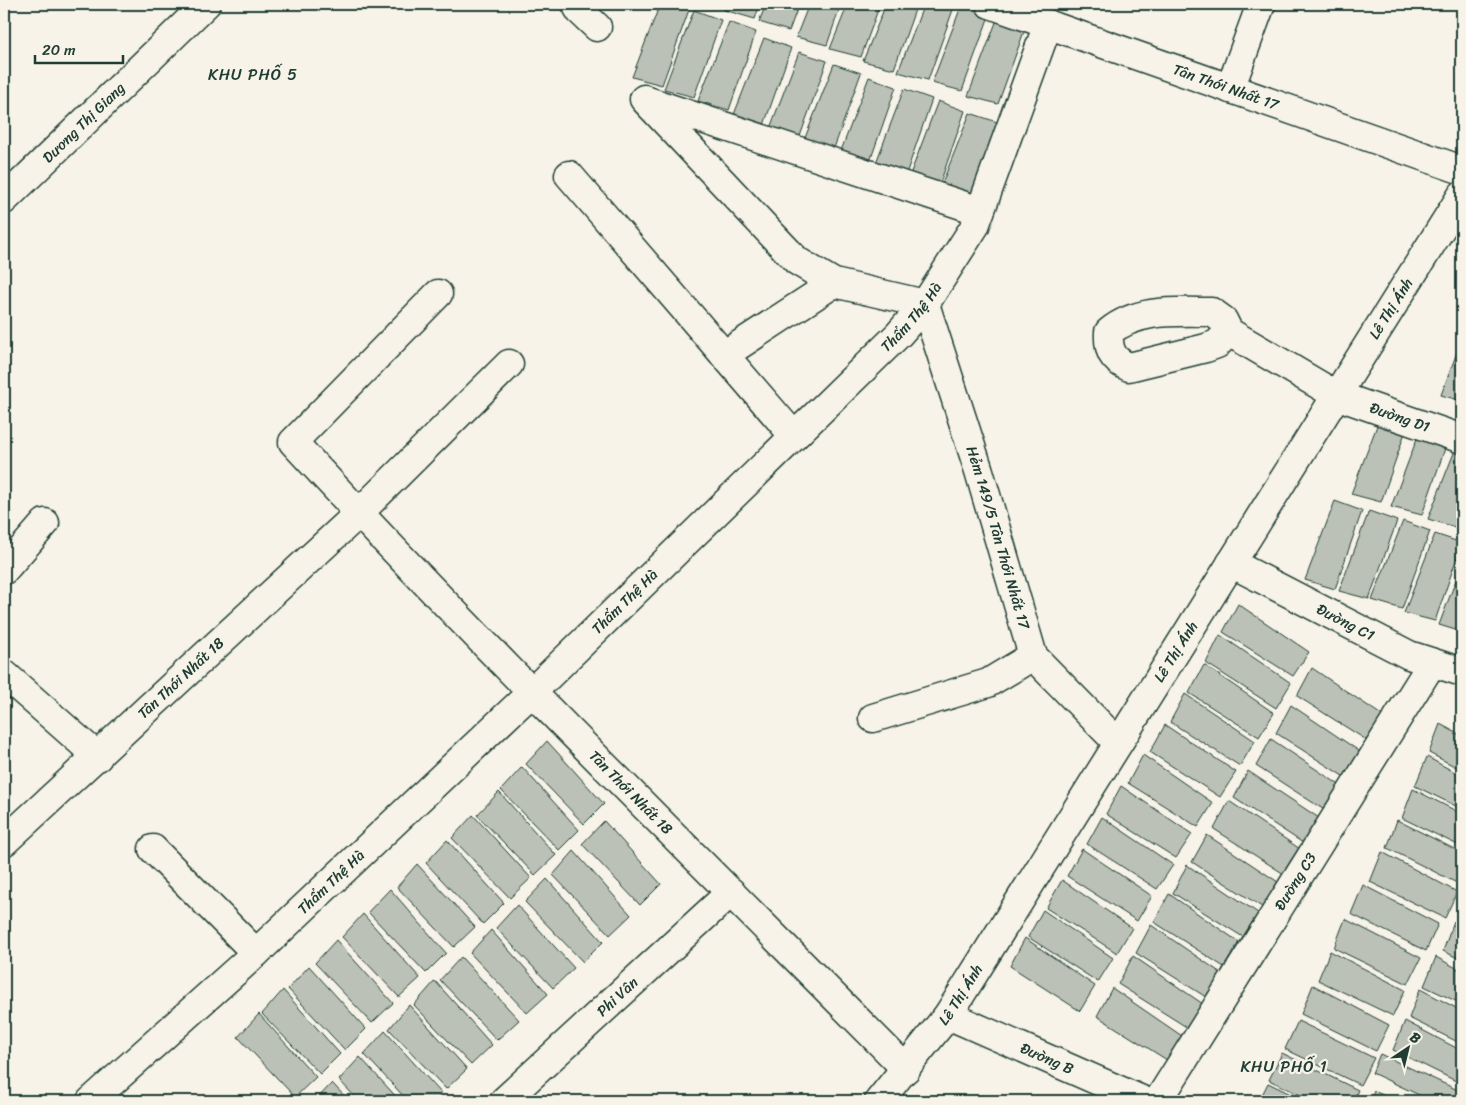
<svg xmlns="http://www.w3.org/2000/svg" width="1466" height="1105" viewBox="0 0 1466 1105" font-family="Sriracha,sans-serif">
<rect width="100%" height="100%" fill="#f7f3e8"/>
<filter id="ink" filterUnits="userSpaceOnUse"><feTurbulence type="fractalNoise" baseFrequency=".02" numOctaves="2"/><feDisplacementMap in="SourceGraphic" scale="10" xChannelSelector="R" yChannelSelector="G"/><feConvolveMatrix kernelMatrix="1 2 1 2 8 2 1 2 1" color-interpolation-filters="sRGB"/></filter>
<g filter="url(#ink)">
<g fill="#bbc1b6" stroke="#1f3d34">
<polygon points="660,4 679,4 690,7 662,85 632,77"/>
<polygon points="727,4 760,4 755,19 724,10"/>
<polygon points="766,4 799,4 789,31 759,22"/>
<polygon points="809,4 841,4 827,45 796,37"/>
<polygon points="848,4 880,4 861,57 830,49"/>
<polygon points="886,4 917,4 894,69 863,61"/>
<polygon points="924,4 955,4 928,80 898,72"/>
<polygon points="962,4 990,13 962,91 932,83"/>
<polygon points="694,10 721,20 694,97 664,89"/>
<polygon points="998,17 1026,26 998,104 968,96"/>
<polygon points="729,22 756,32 729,110 698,101"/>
<polygon points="764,38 791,48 764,125 733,117"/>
<polygon points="799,52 827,61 799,139 769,131"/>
<polygon points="834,64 861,73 833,151 803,143"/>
<polygon points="869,77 896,87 869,164 839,156"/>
<polygon points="904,89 932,99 905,177 874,168"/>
<polygon points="938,101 965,111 938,189 908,180"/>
<polygon points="970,113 997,122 970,200 939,191"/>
<polygon points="1462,339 1462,401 1441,395"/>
<polygon points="1381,415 1408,424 1381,502 1351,494"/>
<polygon points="1421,428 1449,437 1422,515 1391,507"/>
<polygon points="1459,440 1462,441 1462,516 1458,528 1428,519"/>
<polygon points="1335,501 1362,511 1335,589 1305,580"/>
<polygon points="1369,511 1397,521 1369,599 1339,591"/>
<polygon points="1403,521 1430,531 1402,609 1372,600"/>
<polygon points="1435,534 1462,543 1435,621 1404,613"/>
<polygon points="1462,564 1462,632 1439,625"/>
<polygon points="1238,604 1309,652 1293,676 1223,632"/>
<polygon points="1220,635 1291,683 1276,708 1206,663"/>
<polygon points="1204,665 1274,713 1259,737 1189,693"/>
<polygon points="1312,668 1383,716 1368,741 1297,696"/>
<polygon points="1185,694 1255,741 1240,766 1170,722"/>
<polygon points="1291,705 1362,753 1346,778 1276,733"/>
<polygon points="1440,724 1462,736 1462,770 1429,753"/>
<polygon points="1165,725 1236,772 1220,797 1150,752"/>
<polygon points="1271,739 1341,786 1326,811 1256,766"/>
<polygon points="547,741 604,804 584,824 526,764"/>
<polygon points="1143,755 1213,803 1198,827 1128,783"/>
<polygon points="1427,757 1462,776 1462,809 1415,786"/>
<polygon points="522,767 579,830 559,850 501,790"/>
<polygon points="1248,771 1319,818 1303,843 1234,798"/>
<polygon points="1121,786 1192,834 1176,858 1106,814"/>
<polygon points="1413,789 1462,814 1462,847 1402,818"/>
<polygon points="499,792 556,855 535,875 477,815"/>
<polygon points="1229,801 1300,849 1284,874 1214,829"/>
<polygon points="473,815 531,878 510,898 452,838"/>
<polygon points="1102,817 1173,865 1157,889 1087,844"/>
<polygon points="1397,820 1462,853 1461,885 1387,848"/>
<polygon points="604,821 661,884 640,905 582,844"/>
<polygon points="1207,835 1278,882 1262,907 1192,862"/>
<polygon points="447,840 504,903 483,924 426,863"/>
<polygon points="1082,849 1152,896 1137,921 1067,876"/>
<polygon points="574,851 631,915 610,935 553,875"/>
<polygon points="1382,852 1457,892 1445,918 1370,882"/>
<polygon points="417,864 475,927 454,947 397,887"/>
<polygon points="1187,865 1258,913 1243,937 1173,893"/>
<polygon points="547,879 603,942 583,962 525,902"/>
<polygon points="1062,880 1132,928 1117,953 1046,908"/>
<polygon points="1363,885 1438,924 1426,951 1351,914"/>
<polygon points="390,889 446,953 426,973 368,912"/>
<polygon points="1169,894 1239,942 1224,967 1154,922"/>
<polygon points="517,905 574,968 553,988 496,928"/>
<polygon points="1043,910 1113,958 1098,982 1028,937"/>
<polygon points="363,914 420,978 399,997 342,937"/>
<polygon points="1345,919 1421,958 1408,984 1334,948"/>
<polygon points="1454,921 1462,925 1462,960 1443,951"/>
<polygon points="1151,925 1221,973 1206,997 1136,953"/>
<polygon points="491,930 548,994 527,1013 470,953"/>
<polygon points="1025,938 1095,986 1080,1011 1010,966"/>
<polygon points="336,940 393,1003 372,1023 315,963"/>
<polygon points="1330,951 1405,990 1393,1016 1318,980"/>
<polygon points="1133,956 1203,1004 1188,1028 1118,984"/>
<polygon points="461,957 519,1020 497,1040 440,980"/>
<polygon points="1436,957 1462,971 1462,1004 1424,986"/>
<polygon points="309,966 366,1029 345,1050 288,989"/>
<polygon points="435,981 492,1045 471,1065 414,1005"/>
<polygon points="1313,985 1389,1025 1376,1051 1301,1014"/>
<polygon points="1112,988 1182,1036 1167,1060 1097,1016"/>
<polygon points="1420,989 1462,1011 1462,1044 1409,1018"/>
<polygon points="283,990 340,1054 320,1074 262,1014"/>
<polygon points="409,1005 467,1069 446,1089 389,1029"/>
<polygon points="259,1014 316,1077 295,1097 238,1037"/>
<polygon points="1298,1021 1374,1058 1360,1085 1285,1049"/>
<polygon points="1405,1021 1462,1051 1462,1084 1393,1050"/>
<polygon points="385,1031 442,1094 435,1101 408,1101 364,1054"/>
<polygon points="1282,1053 1358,1090 1353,1101 1313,1101 1269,1080"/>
<polygon points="1380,1054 1462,1092 1461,1101 1432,1101 1372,1073"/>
<polygon points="360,1057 400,1101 359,1101 339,1080"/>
<polygon points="332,1083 349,1101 315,1101"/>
<polygon points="1268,1083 1305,1101 1259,1101"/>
<polygon points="1374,1091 1392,1099 1391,1101 1370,1101"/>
</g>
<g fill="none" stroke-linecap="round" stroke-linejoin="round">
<defs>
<g id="minor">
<polyline points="576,4 580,11 597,27"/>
<path id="s1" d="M990,4l472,166"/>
<polyline points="1230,89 1261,4"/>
<path id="s2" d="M644,99l153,162 37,22 91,21 54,167 54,185 85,87"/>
<polyline points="648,101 980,211"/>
<polyline points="569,175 794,436"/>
<path id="s3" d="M4,200l202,-196"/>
<path id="s4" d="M438,294l-145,148c198,215 408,419 613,627"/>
<path id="s5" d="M1229,332l-12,12 -11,4 -77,19c-17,-7 -21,-17 -20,-35 29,-24 68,-20 103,-20l11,8 6,12 107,63 126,44"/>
<polyline points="724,355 834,283"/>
<path id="s6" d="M1231,563l178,92 53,17"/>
<polyline points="4,570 45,523"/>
<polyline points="4,674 98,757"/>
<polyline points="873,718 988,683 1033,656"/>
<path id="s7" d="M4,842l355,-329 150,-149"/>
<polyline points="153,849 256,953"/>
<path id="s8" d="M948,1015l196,86"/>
<path id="s9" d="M91,1101l165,-148 277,-262 366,-357 26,-30 50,-78 73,-202"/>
<path id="s10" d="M504,1101l227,-209"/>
<path id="s11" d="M879,1101l69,-86 514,-820"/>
<path id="s12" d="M1158,1101l274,-438"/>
</g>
</defs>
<use href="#minor" stroke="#1f3d34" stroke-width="31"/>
<use href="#minor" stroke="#f7f3e8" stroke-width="28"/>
</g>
</g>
<g text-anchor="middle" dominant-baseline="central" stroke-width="4.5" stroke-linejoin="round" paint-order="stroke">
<g font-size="15" fill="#1f3d34" stroke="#f7f3e8">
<text stroke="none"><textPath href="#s1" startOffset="250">Tân Thới Nhất 17</textPath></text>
<text stroke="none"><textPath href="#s3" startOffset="111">Dương Thị Giang</textPath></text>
<text stroke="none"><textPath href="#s11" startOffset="944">Lê Thị Ánh</textPath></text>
<text stroke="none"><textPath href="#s9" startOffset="1135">Thẩm Thệ Hà</textPath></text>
<text stroke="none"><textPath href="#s5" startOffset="478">Đường D1</textPath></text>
<text stroke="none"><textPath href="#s2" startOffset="604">Hẻm 149/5 Tân Thới Nhất 17</textPath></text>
<text stroke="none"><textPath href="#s9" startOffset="731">Thẩm Thệ Hà</textPath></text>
<text stroke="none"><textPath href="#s6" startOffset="129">Đường C1</textPath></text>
<text stroke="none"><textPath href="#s11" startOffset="539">Lê Thị Ánh</textPath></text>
<text stroke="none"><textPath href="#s7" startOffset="241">Tân Thới Nhất 18</textPath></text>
<text stroke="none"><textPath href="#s4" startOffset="694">Tân Thới Nhất 18</textPath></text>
<text stroke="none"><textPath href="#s9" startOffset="325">Thẩm Thệ Hà</textPath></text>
<text stroke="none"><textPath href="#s12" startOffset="259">Đường C3</textPath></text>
<text stroke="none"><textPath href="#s11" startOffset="134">Lê Thị Ánh</textPath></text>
<text stroke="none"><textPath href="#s10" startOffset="154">Phi Vân</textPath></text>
<text stroke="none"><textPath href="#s8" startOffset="108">Đường B</textPath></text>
</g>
<g font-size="16" letter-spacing="1" fill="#1f3d34" stroke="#f7f3e8">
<text x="253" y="74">KHU PHỐ 5</text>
<text x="1284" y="1066">KHU PHỐ 1</text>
</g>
</g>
<rect width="1466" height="1105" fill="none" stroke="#f7f3e8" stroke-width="20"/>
<rect x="10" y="10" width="1446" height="1085" fill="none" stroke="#1f3d34" stroke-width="2" filter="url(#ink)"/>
<g transform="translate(1408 1048) rotate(35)" stroke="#f7f3e8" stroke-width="4" paint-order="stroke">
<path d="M0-4L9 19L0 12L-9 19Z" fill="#1f3d34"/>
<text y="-8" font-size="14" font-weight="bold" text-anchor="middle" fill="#1f3d34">B</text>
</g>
<path d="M35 55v8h88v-8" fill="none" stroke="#1f3d34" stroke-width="2.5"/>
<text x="42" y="55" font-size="15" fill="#1f3d34" stroke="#f7f3e8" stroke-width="4" paint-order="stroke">20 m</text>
</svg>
